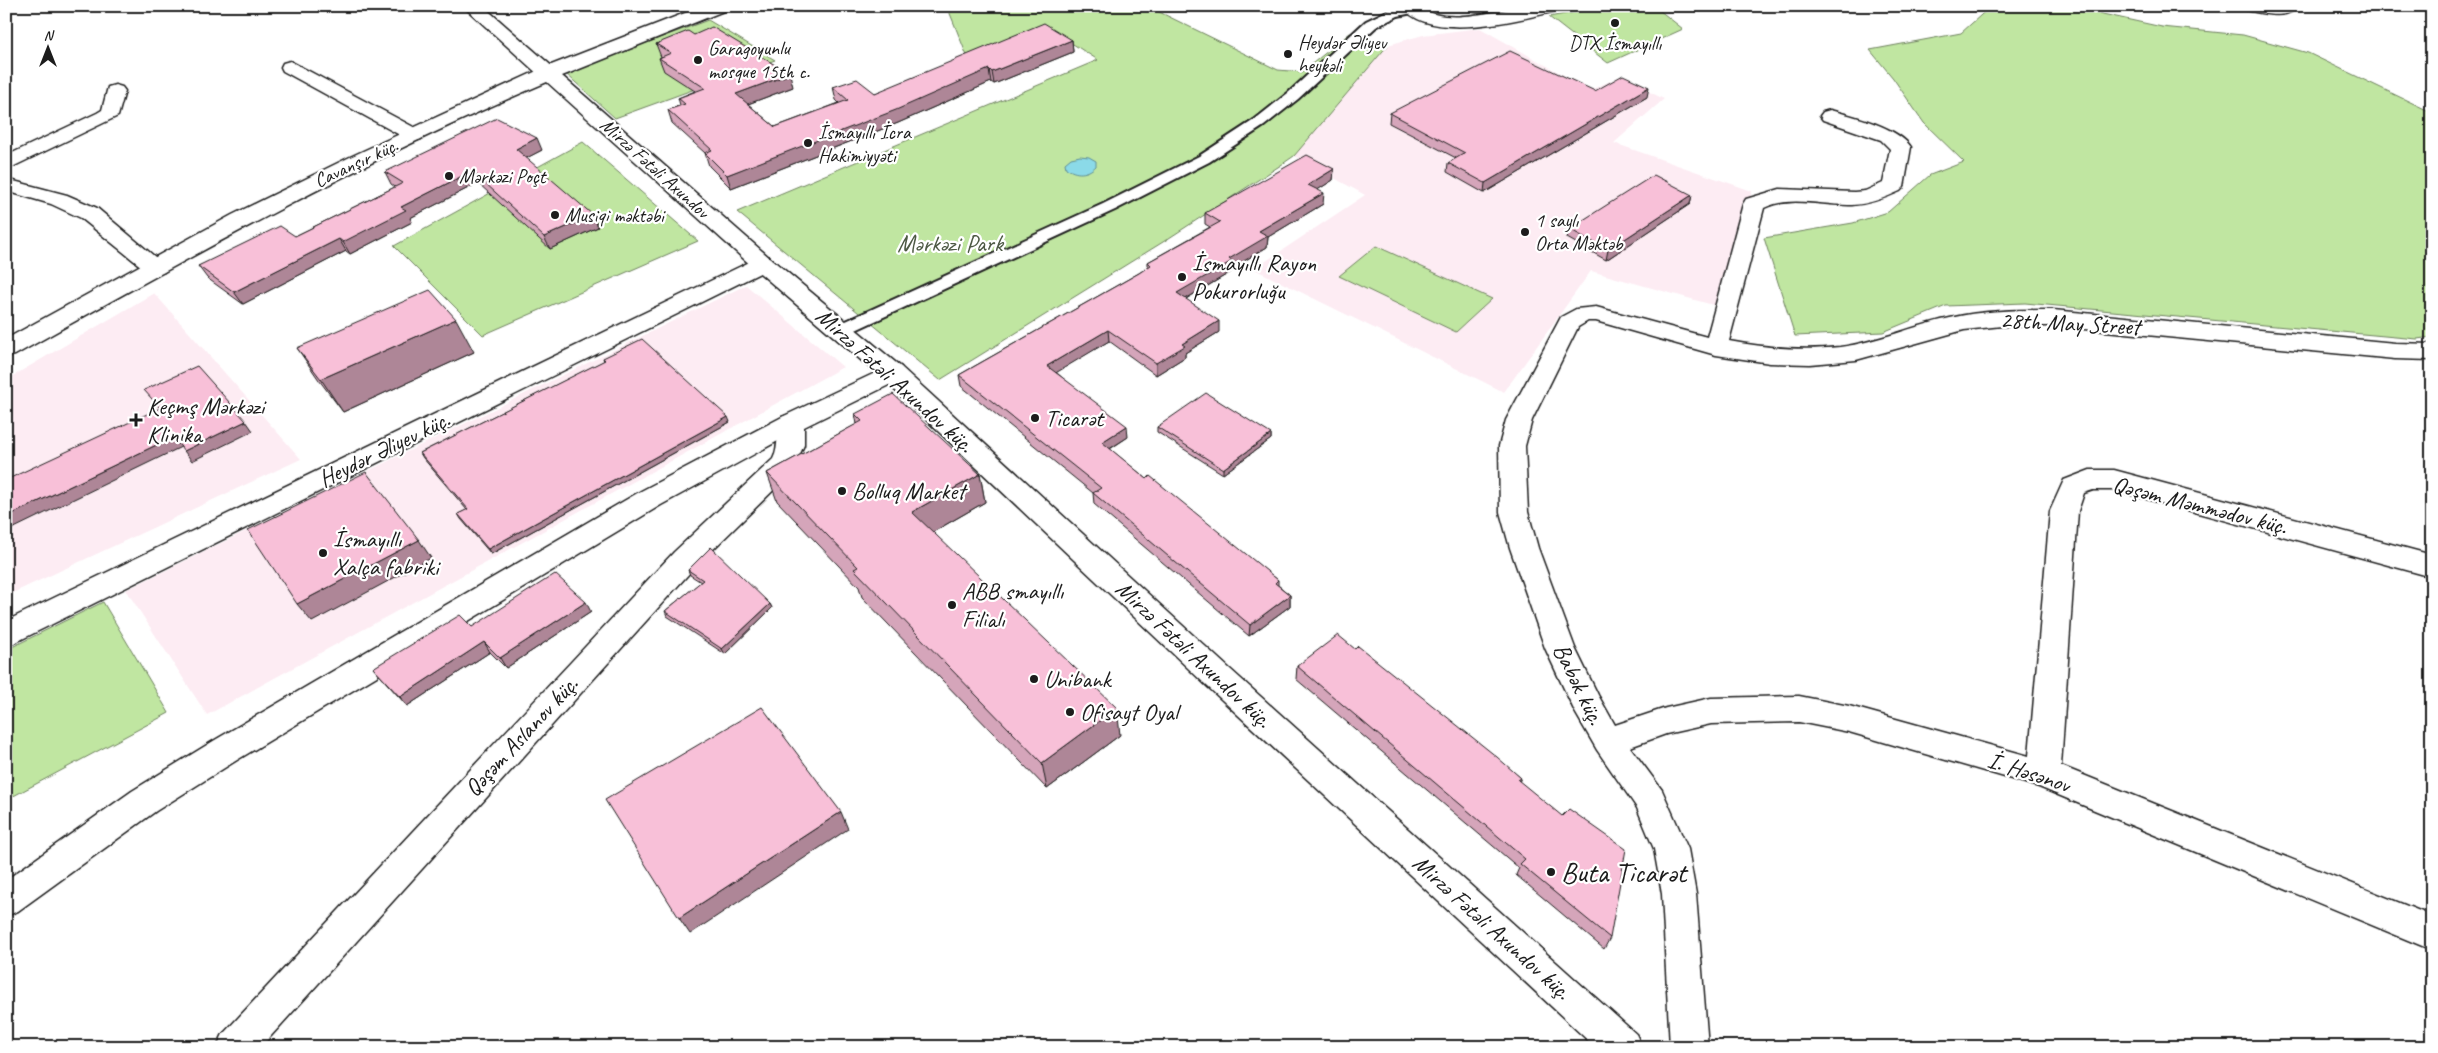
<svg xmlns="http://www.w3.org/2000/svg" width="2438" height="1053" viewBox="0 0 2438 1053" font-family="Caveat,sans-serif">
<rect width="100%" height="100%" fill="#fff"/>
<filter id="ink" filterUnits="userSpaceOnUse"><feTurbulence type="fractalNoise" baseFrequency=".02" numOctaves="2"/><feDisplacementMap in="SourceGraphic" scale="10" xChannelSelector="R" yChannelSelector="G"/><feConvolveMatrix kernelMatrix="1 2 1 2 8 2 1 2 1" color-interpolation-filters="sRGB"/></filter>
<g filter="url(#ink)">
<g fill="#fdecf3">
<polygon points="1480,28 1590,90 1619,77 1664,99 1614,143 1752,191 1720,307 1591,271 1504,392 1254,269 1365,195 1294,156 1388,45 1423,35"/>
<polygon points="746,285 843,367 207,715 126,590"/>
<polygon points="154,293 301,459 6,596 6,380"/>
</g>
<g fill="#c0e6a1" stroke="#6e815e">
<polygon points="947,6 1147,6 1278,70 1302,72 1350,33 1388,45 1294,156 1281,165 1163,242 940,380 737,212 1098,60 1051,30 969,61"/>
<polygon points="1607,6 1654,6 1683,29 1608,63 1549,17"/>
<polygon points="1991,6 2066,6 2162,27 2243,35 2308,53 2431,112 2432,337 2417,339 2025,303 1946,306 1883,332 1795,336 1764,238 1853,223 1888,212 1930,175 1964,162 1924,123 1893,78 1870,50 1961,33"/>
<polygon points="708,20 775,60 615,118 565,73"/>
<polygon points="583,142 698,241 483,335 394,246"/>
<polygon points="1376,246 1492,299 1456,332 1339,276"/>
<polygon points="103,602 169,713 6,800 6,650"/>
</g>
<path fill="#8bdae8" stroke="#5f8e96" d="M1080,156l9,1 7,4v5c-9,9 -20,9 -30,2l-1,-5 6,-5z"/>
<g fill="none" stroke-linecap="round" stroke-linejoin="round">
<defs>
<polygon id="pedestrian" points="1407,6 1417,6 1418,9 1417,12 1398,16 1376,27 1298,99 1264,126 1209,162 1115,210 847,334 835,334 832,330 835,326 1103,204 1199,156 1254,120 1288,93 1366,21 1389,10"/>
<g id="minor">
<polygon points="463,6 483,6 555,69 558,73 555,77 541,77"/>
<path d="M2243,6h55c-10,15 -38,7 -52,4z"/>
<polygon points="290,61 421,131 424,135 421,139 414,141 407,139 283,71 281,67 283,63"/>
<polygon points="115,85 122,87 125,91 118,116 6,170 6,156 97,113 102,110 108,87"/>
<path d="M1830,110c23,6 67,17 81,37l-7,40 -4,4c-15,7 -30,13 -48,14 -29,1 -61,-10 -88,3l-35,133c37,7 74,10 111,6 38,-5 73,-21 110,-29 34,-8 69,-8 103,-8l342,33 37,1v16l-37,-1 -342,-33h-51l-38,4 -108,30 -46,4 -40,-1 -54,-8 -120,-34h-8l-10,6 -46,93 -7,26 3,66 10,36 37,100 23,47 17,30 51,-17 45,-10 88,-2 50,10 180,50 21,-245 14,-31 26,-10h24l318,85v22l-318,-87h-21l-9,3 -6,18 -17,255 371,150v34l-393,-163 -190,-55 -50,-10 -88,2 -45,10 -36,13 32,43 26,59 8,45 12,153h-38l-8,-153 -8,-45 -17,-41 -40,-58 -22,-38 -30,-64 -35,-100 -10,-36 -1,-66 7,-26 55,-103 15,-8 20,-2 111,30 36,-133 3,-5 34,-10 74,3 11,-1 18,-8 7,-34 -9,-9 -58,-20 -3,-4 3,-4z"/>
<polygon points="6,179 67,195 97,208 167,267 164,272 156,274 148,272 81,218 51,204 6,191"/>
<path d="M791,414l9,3 4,6v22l-13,28 -97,95 -433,479h-44l6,-13 451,-482 99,-93c7,-13 2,-30 9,-42z"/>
</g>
<g id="tertiary">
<path d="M1402,6h19c21,22 80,3 107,0 12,-1 24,0 36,0l-3,4c-38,9 -133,34 -159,-4z"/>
<polygon points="762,256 770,258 773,263 770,268 6,647 6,621"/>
<polygon points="892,365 901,367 904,373 901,379 800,429 661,505 237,760 156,811 18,911 6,916 6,880 132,791 215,740 641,491 782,417"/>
</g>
<path id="secondary" d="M703,6h26l-3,4 -164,66 208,182 131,109 329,302 406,365 6,13h-47l-387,-360 -325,-308 -129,-111 -207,-186c-184,78 -358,175 -532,273l-9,2v-18l226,-124 118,-58 191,-88z"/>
</defs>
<use href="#pedestrian" stroke="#1c1c1c" stroke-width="4"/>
<use href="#minor" stroke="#1c1c1c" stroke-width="3"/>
<use href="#tertiary" stroke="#1c1c1c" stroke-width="3"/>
<use href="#secondary" stroke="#1c1c1c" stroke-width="3"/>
<use href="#pedestrian" fill="#fff" fill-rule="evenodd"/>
<use href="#minor" fill="#fff" fill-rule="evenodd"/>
<use href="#tertiary" fill="#fff" fill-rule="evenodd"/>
<use href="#secondary" fill="#fff" fill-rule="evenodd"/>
</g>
<g fill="#d5a5ba" stroke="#1c1c1c">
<polygon points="694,35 793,87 748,104 775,127 839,103 836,100 833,87 875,93 1072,40 1073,52 994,84 991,82 898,123 731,188 709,166 705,153 672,123 668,110 680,105 678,98 695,91 664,71 659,58 662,57 661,57 656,44"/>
<polygon points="1595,91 1647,97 1484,193 1447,172 1448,163 1456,158 1389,123 1390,113"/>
<polygon points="542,150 526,158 598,227 550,249 478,183 410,218 412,222 350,254 346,251 243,304 207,278 198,266 295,236 395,187 391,184 385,172"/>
<polygon points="1334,169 1333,180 1317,190 1323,204 1268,237 1267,247 1231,269 1231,272 1186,299 1219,332 1185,353 1185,357 1156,375 1109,341 1056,372 1128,437 1110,449 1147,479 1278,580 1278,585 1290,595 1290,606 1249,636 1094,504 1093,493 961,386 959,375 1139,273 1148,267 1148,262 1210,227 1205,224 1205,213"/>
<polygon points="1692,195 1690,204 1606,260 1567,238 1569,229"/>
<polygon points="297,348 474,352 343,412 319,380"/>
<polygon points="603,358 730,422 491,554 461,519 458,514 467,510 423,458 420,453 604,361"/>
<polygon points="855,414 980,474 985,502 933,532 1120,735 1047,789 862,597 859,587 777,501 767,473 857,424"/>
<polygon points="1157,427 1271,434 1271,439 1223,474 1157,432"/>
<polygon points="688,570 770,604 772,608 725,654 667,616 665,611 701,582 690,575"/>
<polygon points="591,612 506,668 490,652 407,706 373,668 472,627"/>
<polygon points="1355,649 1521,778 1519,782 1610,938 1604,949 1516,875 1519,868 1296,679 1297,666"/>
</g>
<g fill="#ae8697" stroke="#1c1c1c">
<polygon points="1072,40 1073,52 994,84 992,72"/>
<polygon points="989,69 991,82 898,123 731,188 727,175"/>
<polygon points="790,74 793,87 740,107 736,94"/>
<polygon points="1649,87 1647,97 1484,193 1485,183"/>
<polygon points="537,138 542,150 521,161 516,149"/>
<polygon points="1334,169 1333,180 1308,196 1308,185"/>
<polygon points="472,171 478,183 410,218 412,222 350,254 343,242 401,207"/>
<polygon points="1324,193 1323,204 1268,237 1267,247 1231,269 1231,272 1177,304 1177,293 1229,259 1259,231"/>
<polygon points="1692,195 1690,204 1606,260 1608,250"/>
<polygon points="593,215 598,227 550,249 544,237"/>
<polygon points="339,239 346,251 243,304 234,292"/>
<polygon points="456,319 474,352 343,412 321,379"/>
<polygon points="1219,321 1219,332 1185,353 1185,357 1156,375 1156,363 1182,344"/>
<polygon points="1108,330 1109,341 1049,377 1047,366"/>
<polygon points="728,417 730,422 491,554 488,549"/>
<polygon points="246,421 253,431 192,461 184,451"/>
<polygon points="1127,426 1128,437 1103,453 1102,442"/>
<polygon points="1271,434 1271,439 1223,474 1223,469"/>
<polygon points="173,437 181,447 6,532 6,517"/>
<polygon points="980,474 985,502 919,540 912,512"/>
<polygon points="419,540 431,558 312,622 297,604"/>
<polygon points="1290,595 1290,606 1249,636 1250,625"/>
<polygon points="586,602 591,612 506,668 500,658"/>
<polygon points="770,604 772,608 725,654 722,649"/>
<polygon points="484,642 490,652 407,706 400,697"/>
<polygon points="1117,708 1120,735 1047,789 1042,763"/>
<polygon points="841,812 848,829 690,934 679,918"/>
</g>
<g fill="#f8c0d8" stroke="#1c1c1c">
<polygon points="1044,23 1072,40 992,72 989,69 896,110 727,175 705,153 712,150 668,110 685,104 678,98 705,88 659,58 671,53 656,44 688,31 694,35 712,27 790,74 736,94 775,127 848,100 833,87 857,79 875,93"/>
<polygon points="1510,51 1595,91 1623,75 1649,87 1485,183 1448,163 1465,153 1390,113"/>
<polygon points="497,118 537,138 516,149 593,215 544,237 472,171 401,207 406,210 343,242 339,239 234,292 198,266 280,226 295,236 403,183 385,172"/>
<polygon points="1307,155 1334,169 1308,185 1324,193 1259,231 1268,236 1229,259 1232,261 1177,293 1219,321 1182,344 1185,346 1156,363 1108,330 1047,366 1127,426 1102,442 1147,479 1150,476 1278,580 1275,583 1290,595 1250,625 1093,493 1101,488 959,375 1139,273 1151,265 1148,262 1220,222 1205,213"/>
<polygon points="1654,175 1692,195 1608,250 1569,229"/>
<polygon points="430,290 456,319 321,379 297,348"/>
<polygon points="642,339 728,417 488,549 458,514 468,509 420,453 605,360 603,358"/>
<polygon points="197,366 246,421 184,451 173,437 6,517 6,480 160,408 144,390"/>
<polygon points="1206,393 1271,434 1223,469 1157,427"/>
<polygon points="893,394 980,474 912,512 1117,708 1042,763 854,569 858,567 767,473 862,421 855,414"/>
<polygon points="366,472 419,540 297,604 248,530"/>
<polygon points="711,547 770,604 722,649 665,611 703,580 688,570"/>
<polygon points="555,574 586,602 500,658 484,642 400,697 373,668 460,615 472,627"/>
<polygon points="1338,635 1355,649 1358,646 1497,757 1521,778 1518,780 1562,816 1569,809 1626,849 1610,938 1520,864 1525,859 1297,666"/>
<polygon points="762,707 841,812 679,918 605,800"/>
</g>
</g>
<g fill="#1c1c1c" stroke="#fff" stroke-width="2">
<circle cx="1615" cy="23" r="5"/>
<circle cx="1288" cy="54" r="5"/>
<circle cx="698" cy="60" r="5"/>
<circle cx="808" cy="143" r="5"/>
<circle cx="449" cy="176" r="5"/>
<circle cx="555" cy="215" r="5"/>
<circle cx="1525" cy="232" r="5"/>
<circle cx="1182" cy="277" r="5"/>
<circle cx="1035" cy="418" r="5"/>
<path d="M133.5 412.5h5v5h5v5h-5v5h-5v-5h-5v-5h5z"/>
<circle cx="842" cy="491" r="5"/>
<circle cx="323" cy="553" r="5"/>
<circle cx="952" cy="605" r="5"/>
<circle cx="1034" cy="679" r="5"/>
<circle cx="1070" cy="712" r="5"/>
<circle cx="1551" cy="872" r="5"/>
</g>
<g text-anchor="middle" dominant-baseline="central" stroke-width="4.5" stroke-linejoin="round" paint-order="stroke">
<g font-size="20" fill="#1c1c1c" stroke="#fff" text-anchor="start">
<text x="1298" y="42">Heydər Əliyev<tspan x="1298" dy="23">heykəli</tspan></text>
<text x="1615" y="43" text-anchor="middle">DTX İsmayıllı</text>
<text x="708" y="48">Garagoyunlu<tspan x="708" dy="23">mosque 15th c.</tspan></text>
<text x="818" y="132">İsmayıllı İcra<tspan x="818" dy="23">Hakimiyyəti</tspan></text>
<text x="459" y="176">Mərkəzi Poçt</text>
<text x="565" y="215">Musiqi məktəbi</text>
<text x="1535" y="220">1 saylı<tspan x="1535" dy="23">Orta Məktəb</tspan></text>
</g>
<g font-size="20" fill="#1c1c1c" stroke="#fff">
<text transform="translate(356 163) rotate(-25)">Cavanşır küç.</text>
<text transform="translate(655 168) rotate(42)">Mirzə Fətəli Axundov</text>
</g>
<g font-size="24" fill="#4d5944" stroke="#fff">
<text x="950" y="243">Mərkəzi Park</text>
</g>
<g font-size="24" fill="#1c1c1c" stroke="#fff" text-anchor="start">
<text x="1192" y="263">İsmayıllı Rayon<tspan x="1192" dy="28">Pokurorluğu</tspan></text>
<text x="147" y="406">Keçmş Mərkəzi<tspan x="147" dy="28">Klinika</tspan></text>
<text x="1045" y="418">Ticarət</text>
<text x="852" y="491">Bolluq Market</text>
<text x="333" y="539">İsmayıllı<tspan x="333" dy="28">Xalça fabriki</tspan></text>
<text x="962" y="591">ABB smayıllı<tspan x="962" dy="28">Filialı</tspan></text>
<text x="1044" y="679">Unibank</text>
<text x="1080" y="712">Ofisayt Oyal</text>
</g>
<g font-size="24" fill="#1c1c1c" stroke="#fff">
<text transform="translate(2070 323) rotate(3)">28th May Street</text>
<text transform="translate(895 380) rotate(42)">Mirzə Fətəli Axundov küç.</text>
<text transform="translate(384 449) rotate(-26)">Heydər Əliyev küç.</text>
<text transform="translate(2200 505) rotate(14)">Qəşəm Məmmədov küç.</text>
<text transform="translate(1194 654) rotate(43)">Mirzə Fətəli Axundov küç.</text>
<text transform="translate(1579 684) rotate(64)">Babək küç.</text>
<text transform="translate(521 736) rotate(-47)">Qəşəm Aslanov küç.</text>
<text transform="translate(2029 772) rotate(18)">İ. Həsənov</text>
<text transform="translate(1492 927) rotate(42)">Mirzə Fətəli Axundov küç.</text>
</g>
<g font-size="29" fill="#1c1c1c" stroke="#fff" text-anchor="start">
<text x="1561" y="872">Buta Ticarət</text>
</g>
</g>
<rect width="2438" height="1053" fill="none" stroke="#fff" stroke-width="25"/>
<rect x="12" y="12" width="2413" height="1028" fill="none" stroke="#1c1c1c" stroke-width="2" filter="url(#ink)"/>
<g transform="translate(48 48)" stroke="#ffffff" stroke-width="4" paint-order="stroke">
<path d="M0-4L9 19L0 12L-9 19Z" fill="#1c1c1c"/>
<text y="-8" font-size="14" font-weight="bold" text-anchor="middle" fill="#1c1c1c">N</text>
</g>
</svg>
